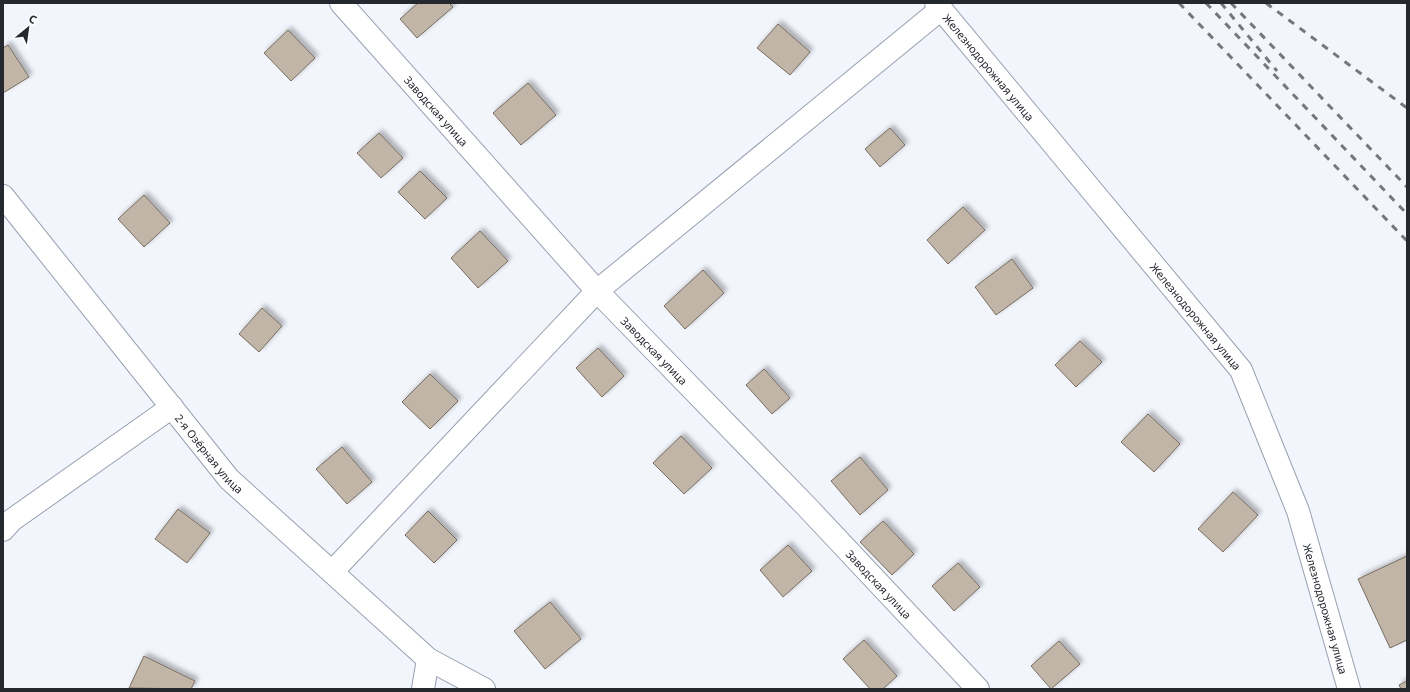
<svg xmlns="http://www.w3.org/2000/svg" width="1410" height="692" viewBox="0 0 1410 692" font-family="'Noto Sans',sans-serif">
<defs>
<filter id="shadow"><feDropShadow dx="3.5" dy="-3.5" stdDeviation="2" flood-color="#0004"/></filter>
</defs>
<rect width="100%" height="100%" fill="#f2f5fc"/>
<g fill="#c1b5a7" stroke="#786d60" filter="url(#shadow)">
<polygon points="418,3 449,3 453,7 417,38 400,19"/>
<polygon points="778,24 810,52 790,75 757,48"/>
<polygon points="288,30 315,58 291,81 264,53"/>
<polygon points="8,45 29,77 3,93 3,48"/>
<polygon points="528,83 556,115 521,145 493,113"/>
<polygon points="890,128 905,145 880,167 865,149"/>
<polygon points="379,133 403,158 381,178 357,153"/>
<polygon points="420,171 447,198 425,219 398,192"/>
<polygon points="144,195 170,223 144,247 118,219"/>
<polygon points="963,207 985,230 948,264 927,240"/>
<polygon points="480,231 508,261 478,288 451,258"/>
<polygon points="1012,259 1033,288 996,315 975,287"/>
<polygon points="703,270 724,293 685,329 664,306"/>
<polygon points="262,308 282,326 259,352 239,334"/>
<polygon points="1080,341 1102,362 1076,387 1055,365"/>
<polygon points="598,348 624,376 602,397 576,368"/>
<polygon points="764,369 790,398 772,414 746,385"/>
<polygon points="430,374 458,401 430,429 402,402"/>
<polygon points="1148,414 1180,444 1154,472 1121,442"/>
<polygon points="681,436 712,468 684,494 653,463"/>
<polygon points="342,447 372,482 347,504 316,469"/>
<polygon points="860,457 888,490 860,515 831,481"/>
<polygon points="1233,492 1258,515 1223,552 1198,529"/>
<polygon points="178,509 210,533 187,563 155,539"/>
<polygon points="428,511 457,540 434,563 405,535"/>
<polygon points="883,521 914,554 892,575 860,542"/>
<polygon points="788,545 812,571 783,597 760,570"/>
<polygon points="1407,556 1407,640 1390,648 1358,579"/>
<polygon points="958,563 980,587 954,611 932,586"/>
<polygon points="550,602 581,639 545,669 514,631"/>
<polygon points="864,640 897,676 883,689 870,689 843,659"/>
<polygon points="1059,641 1080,664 1051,689 1031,666"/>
<polygon points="144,656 195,681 191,689 129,688"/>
<polygon points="1407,681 1407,689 1401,689 1399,685"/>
</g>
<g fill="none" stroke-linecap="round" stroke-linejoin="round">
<defs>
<g id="street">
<path id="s1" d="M341,3l256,288 210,216 171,182"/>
<path id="s2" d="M3,196l226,283 199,180 -5,30"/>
<polyline points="3,530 12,520 172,407"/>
<polyline points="332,572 597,291 941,9"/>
<polyline points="428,659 484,689"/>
</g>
<g id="secondary">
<path id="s3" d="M936,3l305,367 57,141 51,178"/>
</g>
</defs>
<use href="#street" stroke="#98a0b0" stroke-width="24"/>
<use href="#secondary" stroke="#98a0b0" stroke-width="24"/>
<use href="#street" stroke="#fff" stroke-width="22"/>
<use href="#secondary" stroke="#fff" stroke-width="22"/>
<g stroke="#74787e" stroke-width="3" stroke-dasharray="7 7" stroke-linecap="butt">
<polyline points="1179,3 1407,241"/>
<polyline points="1206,3 1407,214"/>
<polyline points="1221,3 1277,71"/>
<polyline points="1231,3 1407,187"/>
<polyline points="1266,3 1407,108"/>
</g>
</g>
<g text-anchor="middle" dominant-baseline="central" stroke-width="4" stroke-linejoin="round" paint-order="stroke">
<g font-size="11" fill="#25292f" stroke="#fff">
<text stroke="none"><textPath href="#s3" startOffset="83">Железнодорожная улица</textPath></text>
<text stroke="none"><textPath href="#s1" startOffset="144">Заводская улица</textPath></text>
<text stroke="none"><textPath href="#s3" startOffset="407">Железнодорожная улица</textPath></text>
<text stroke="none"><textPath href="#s1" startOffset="468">Заводская улица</textPath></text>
<text stroke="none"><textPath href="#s2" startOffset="330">2-я Озёрная улица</textPath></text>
<text stroke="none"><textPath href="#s1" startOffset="792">Заводская улица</textPath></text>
<text stroke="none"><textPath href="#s3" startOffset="731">Железнодорожная улица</textPath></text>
</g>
</g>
<rect width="1410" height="692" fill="none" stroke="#25292f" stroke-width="8"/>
<g transform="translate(28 28) rotate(29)" stroke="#ffffff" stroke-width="3" paint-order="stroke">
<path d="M0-3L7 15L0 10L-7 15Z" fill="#25292f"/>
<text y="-6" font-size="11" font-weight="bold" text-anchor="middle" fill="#25292f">С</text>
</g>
</svg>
